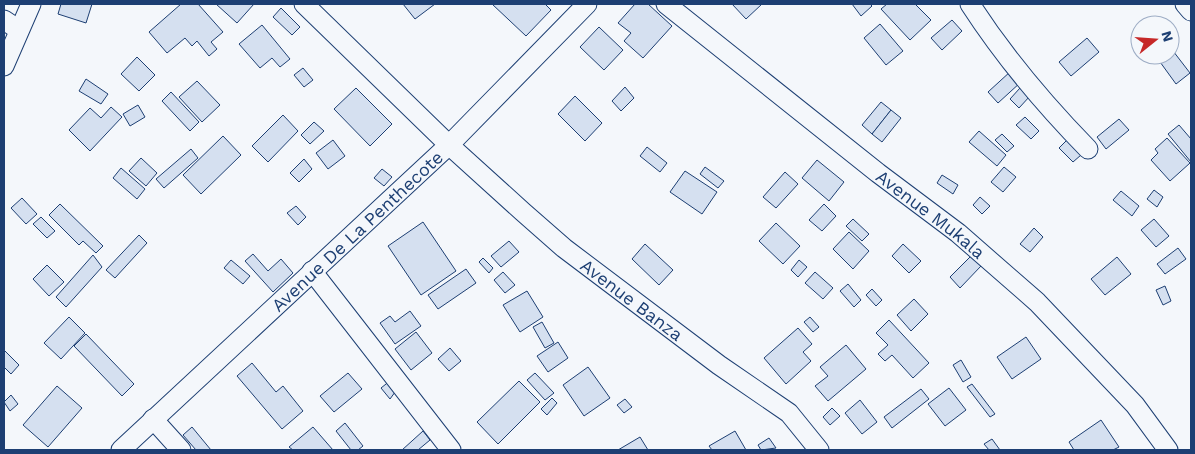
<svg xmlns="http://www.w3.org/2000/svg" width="1195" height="454" viewBox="0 0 1195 454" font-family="'Work Sans',sans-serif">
<rect width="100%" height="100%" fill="#f4f7fb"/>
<g fill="#d5e0f0" stroke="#1d3f73">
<polygon points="61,4 92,4 86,23 58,14"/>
<polygon points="181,4 198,4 223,32 211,42 217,49 209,56 197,41 192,46 185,38 167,53 149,32"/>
<polygon points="216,4 254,4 237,23"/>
<polygon points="403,4 435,4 415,19"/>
<polygon points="492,4 545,4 551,10 526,36"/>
<polygon points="635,4 648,4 672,26 643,58 624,41 631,33 618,23"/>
<polygon points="732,4 762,4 746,19"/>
<polygon points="852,4 870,4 872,6 861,16"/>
<polygon points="887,4 915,4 931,20 910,40 881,9"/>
<polygon points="281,8 300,27 292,35 273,17"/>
<polygon points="952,20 962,31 942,50 931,38"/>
<polygon points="880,24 903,51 886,65 864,38"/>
<polygon points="262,25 290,59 280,67 272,58 260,68 239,44"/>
<polygon points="599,27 623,50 604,70 580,47"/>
<polygon points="1087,38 1099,52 1071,76 1059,62"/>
<polygon points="1170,47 1190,73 1176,84 1155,55 1170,55"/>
<polygon points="137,57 155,75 139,91 121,74"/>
<polygon points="303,68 313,80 304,87 294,75"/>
<polygon points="1011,71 1021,82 998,103 988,92"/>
<polygon points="86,79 108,94 101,104 79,91"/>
<polygon points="197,81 220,105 202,122 179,97"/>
<polygon points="625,87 634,98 621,111 612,101"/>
<polygon points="356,88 392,124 370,146 334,109"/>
<polygon points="1020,88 1030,96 1019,108 1010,99"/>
<polygon points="171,92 199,122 190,131 162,101"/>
<polygon points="575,96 602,123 585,141 558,114"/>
<polygon points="881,102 891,110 872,134 862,125"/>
<polygon points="138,105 145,117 130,126 123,114"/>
<polygon points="111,107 122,117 90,151 69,130 90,108 101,118"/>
<polygon points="891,110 901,118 882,142 872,134"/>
<polygon points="283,115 298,131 268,162 252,146"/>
<polygon points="1025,117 1039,131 1031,139 1016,125"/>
<polygon points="1119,119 1129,130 1106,149 1097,137"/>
<polygon points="314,122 324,131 310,144 301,135"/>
<polygon points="1179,125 1191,139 1191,162 1168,134"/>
<polygon points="979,131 1006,155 997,166 969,142"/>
<polygon points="1002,134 1014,146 1007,152 995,140"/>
<polygon points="223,136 241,155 201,194 183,175"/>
<polygon points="1167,138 1190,163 1170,181 1151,160 1158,153 1155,149"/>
<polygon points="333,140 345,156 328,169 316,153"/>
<polygon points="1067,140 1081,155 1073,162 1059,148"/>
<polygon points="647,147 667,163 660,172 640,156"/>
<polygon points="191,149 198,158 164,188 156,179"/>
<polygon points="141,158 157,173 146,186 129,171"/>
<polygon points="304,159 312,169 299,182 290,173"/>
<polygon points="817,160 844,182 829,201 802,178"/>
<polygon points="705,167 724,181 718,188 700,174"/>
<polygon points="1004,167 1016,177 1003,192 991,182"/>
<polygon points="121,168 145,189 137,199 113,178"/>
<polygon points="382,169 392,177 384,186 374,178"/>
<polygon points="685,171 717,192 702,214 670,192"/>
<polygon points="785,172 798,184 776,208 763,197"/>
<polygon points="942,175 958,185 953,194 937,183"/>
<polygon points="1154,190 1163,197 1157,207 1147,199"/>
<polygon points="1121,191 1139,206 1132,216 1113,200"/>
<polygon points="980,197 990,206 982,214 973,205"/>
<polygon points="22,198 37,214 26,224 11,208"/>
<polygon points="60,204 103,246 96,253 83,241 79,245 49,215"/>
<polygon points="824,204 836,216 822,231 809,220"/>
<polygon points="296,206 306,217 298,225 287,213"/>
<polygon points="41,217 55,231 47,238 33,224"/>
<polygon points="853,219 869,234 862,241 846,226"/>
<polygon points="1154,219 1169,236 1156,247 1141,230"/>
<polygon points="423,222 456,271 421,295 388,246"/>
<polygon points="776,223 800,246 783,264 759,241"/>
<polygon points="1034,228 1043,237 1030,252 1020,244"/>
<polygon points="849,232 869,251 853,269 833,249"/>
<polygon points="139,235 147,243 115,278 106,270"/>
<polygon points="509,241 519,252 501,267 491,256"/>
<polygon points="645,244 673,270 659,285 632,259"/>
<polygon points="903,244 921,261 909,273 892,256"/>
<polygon points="1178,248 1186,259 1165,274 1157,264"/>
<polygon points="253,254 268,271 281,259 293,273 273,292 245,261"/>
<polygon points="93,255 102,267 66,307 56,297"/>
<polygon points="971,256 981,266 960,288 950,277"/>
<polygon points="1117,257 1131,274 1105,295 1091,279"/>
<polygon points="483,258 493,268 489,273 479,262"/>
<polygon points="231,260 250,276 243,284 224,268"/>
<polygon points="799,260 807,267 798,277 791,270"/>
<polygon points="47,265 64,282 49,296 33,279"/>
<polygon points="466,269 476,283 438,309 428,295"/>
<polygon points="503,272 515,285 505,293 494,280"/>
<polygon points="815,272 833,288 823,299 805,283"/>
<polygon points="848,284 861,300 854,307 840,291"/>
<polygon points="1165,286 1171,301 1163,305 1156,290"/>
<polygon points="872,289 882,300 876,306 866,295"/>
<polygon points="527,291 543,317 520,332 503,305"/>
<polygon points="914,299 928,314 911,331 897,315"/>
<polygon points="410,311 421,326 395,344 380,323 390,316 395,322"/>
<polygon points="69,317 85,333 61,359 44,343"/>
<polygon points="810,317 819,327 813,332 804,322"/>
<polygon points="889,320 929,363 913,378 892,355 885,361 878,354 888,345 876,333"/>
<polygon points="542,322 554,343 545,348 533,327"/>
<polygon points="798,328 812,344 803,352 811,361 786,384 764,358"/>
<polygon points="416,332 432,353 411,370 395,349"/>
<polygon points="86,334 134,384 122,396 74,346"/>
<polygon points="1026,337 1041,359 1012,379 997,357"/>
<polygon points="558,342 568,358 548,372 537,356"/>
<polygon points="846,345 866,369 828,401 815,386 828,376 820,367"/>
<polygon points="450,348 461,361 449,371 438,359"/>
<polygon points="4,350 19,365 11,374 4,367"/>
<polygon points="961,360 971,377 963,382 953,365"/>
<polygon points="252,363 276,392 283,386 303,411 282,429 237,376"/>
<polygon points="588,367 610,398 584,416 563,385"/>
<polygon points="348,373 362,389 334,412 320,396"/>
<polygon points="535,373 554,393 545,400 527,380"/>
<polygon points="391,380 398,388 390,399 381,388"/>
<polygon points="519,381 540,402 498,444 477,422"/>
<polygon points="972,384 995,414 990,417 967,387"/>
<polygon points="57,386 82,408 48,447 23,425"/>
<polygon points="949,388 966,410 945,426 928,404"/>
<polygon points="921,389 929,399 892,428 884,417"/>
<polygon points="11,395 18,404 10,411 4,402"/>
<polygon points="552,398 557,403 547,415 541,409"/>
<polygon points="625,399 632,407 624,413 617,405"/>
<polygon points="860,400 877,422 862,434 845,413"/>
<polygon points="832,408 840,416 830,425 823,417"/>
<polygon points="1101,420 1119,447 1113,450 1074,450 1069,442"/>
<polygon points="345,423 363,446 358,450 351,450 336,431"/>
<polygon points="192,427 211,450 196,450 183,435"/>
<polygon points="313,427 333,450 293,450 289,447"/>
<polygon points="423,431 430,440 418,450 402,450"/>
<polygon points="735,431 746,450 712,450 709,446"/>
<polygon points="640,437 648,450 618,450"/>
<polygon points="769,438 776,448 761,450 758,445"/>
<polygon points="992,439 1000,450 989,450 984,444"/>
</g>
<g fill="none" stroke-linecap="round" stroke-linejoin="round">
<defs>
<g id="minor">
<path id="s1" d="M304,4l145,141 74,67 41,36 155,117 70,48 30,37"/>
<path id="s2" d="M666,4l212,169 80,60 79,69 98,103 33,45"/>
<path d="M970,4c35,54 73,99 118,145"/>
<polyline points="1185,4 1191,11"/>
<polyline points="4,20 19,30"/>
<polyline points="4,66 31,4"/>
<polyline points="312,271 451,450"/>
<polyline points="153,419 181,450"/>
<path id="s3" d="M121,450l328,-305 138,-141"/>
</g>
</defs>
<use href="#minor" stroke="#1d3f73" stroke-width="21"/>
<use href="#minor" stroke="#f4f7fb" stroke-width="19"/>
</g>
<g text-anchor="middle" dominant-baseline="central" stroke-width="4" stroke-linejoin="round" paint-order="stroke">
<g font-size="18" fill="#1d3f73" stroke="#f4f7fb">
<text stroke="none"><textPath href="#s2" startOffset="338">Avenue Mukala</textPath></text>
<text stroke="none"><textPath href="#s3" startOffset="322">Avenue De La Penthecote</textPath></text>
<text stroke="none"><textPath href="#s1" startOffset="442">Avenue Banza</textPath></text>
</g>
</g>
<rect width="1195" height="454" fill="none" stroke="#1d3f73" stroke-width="10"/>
<g transform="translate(1155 40) rotate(73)"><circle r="24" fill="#f4f7fb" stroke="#9eadc5"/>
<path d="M0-4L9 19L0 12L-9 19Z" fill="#c62828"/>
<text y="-8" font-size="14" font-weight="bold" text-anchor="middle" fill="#1d3f73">N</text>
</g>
</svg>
